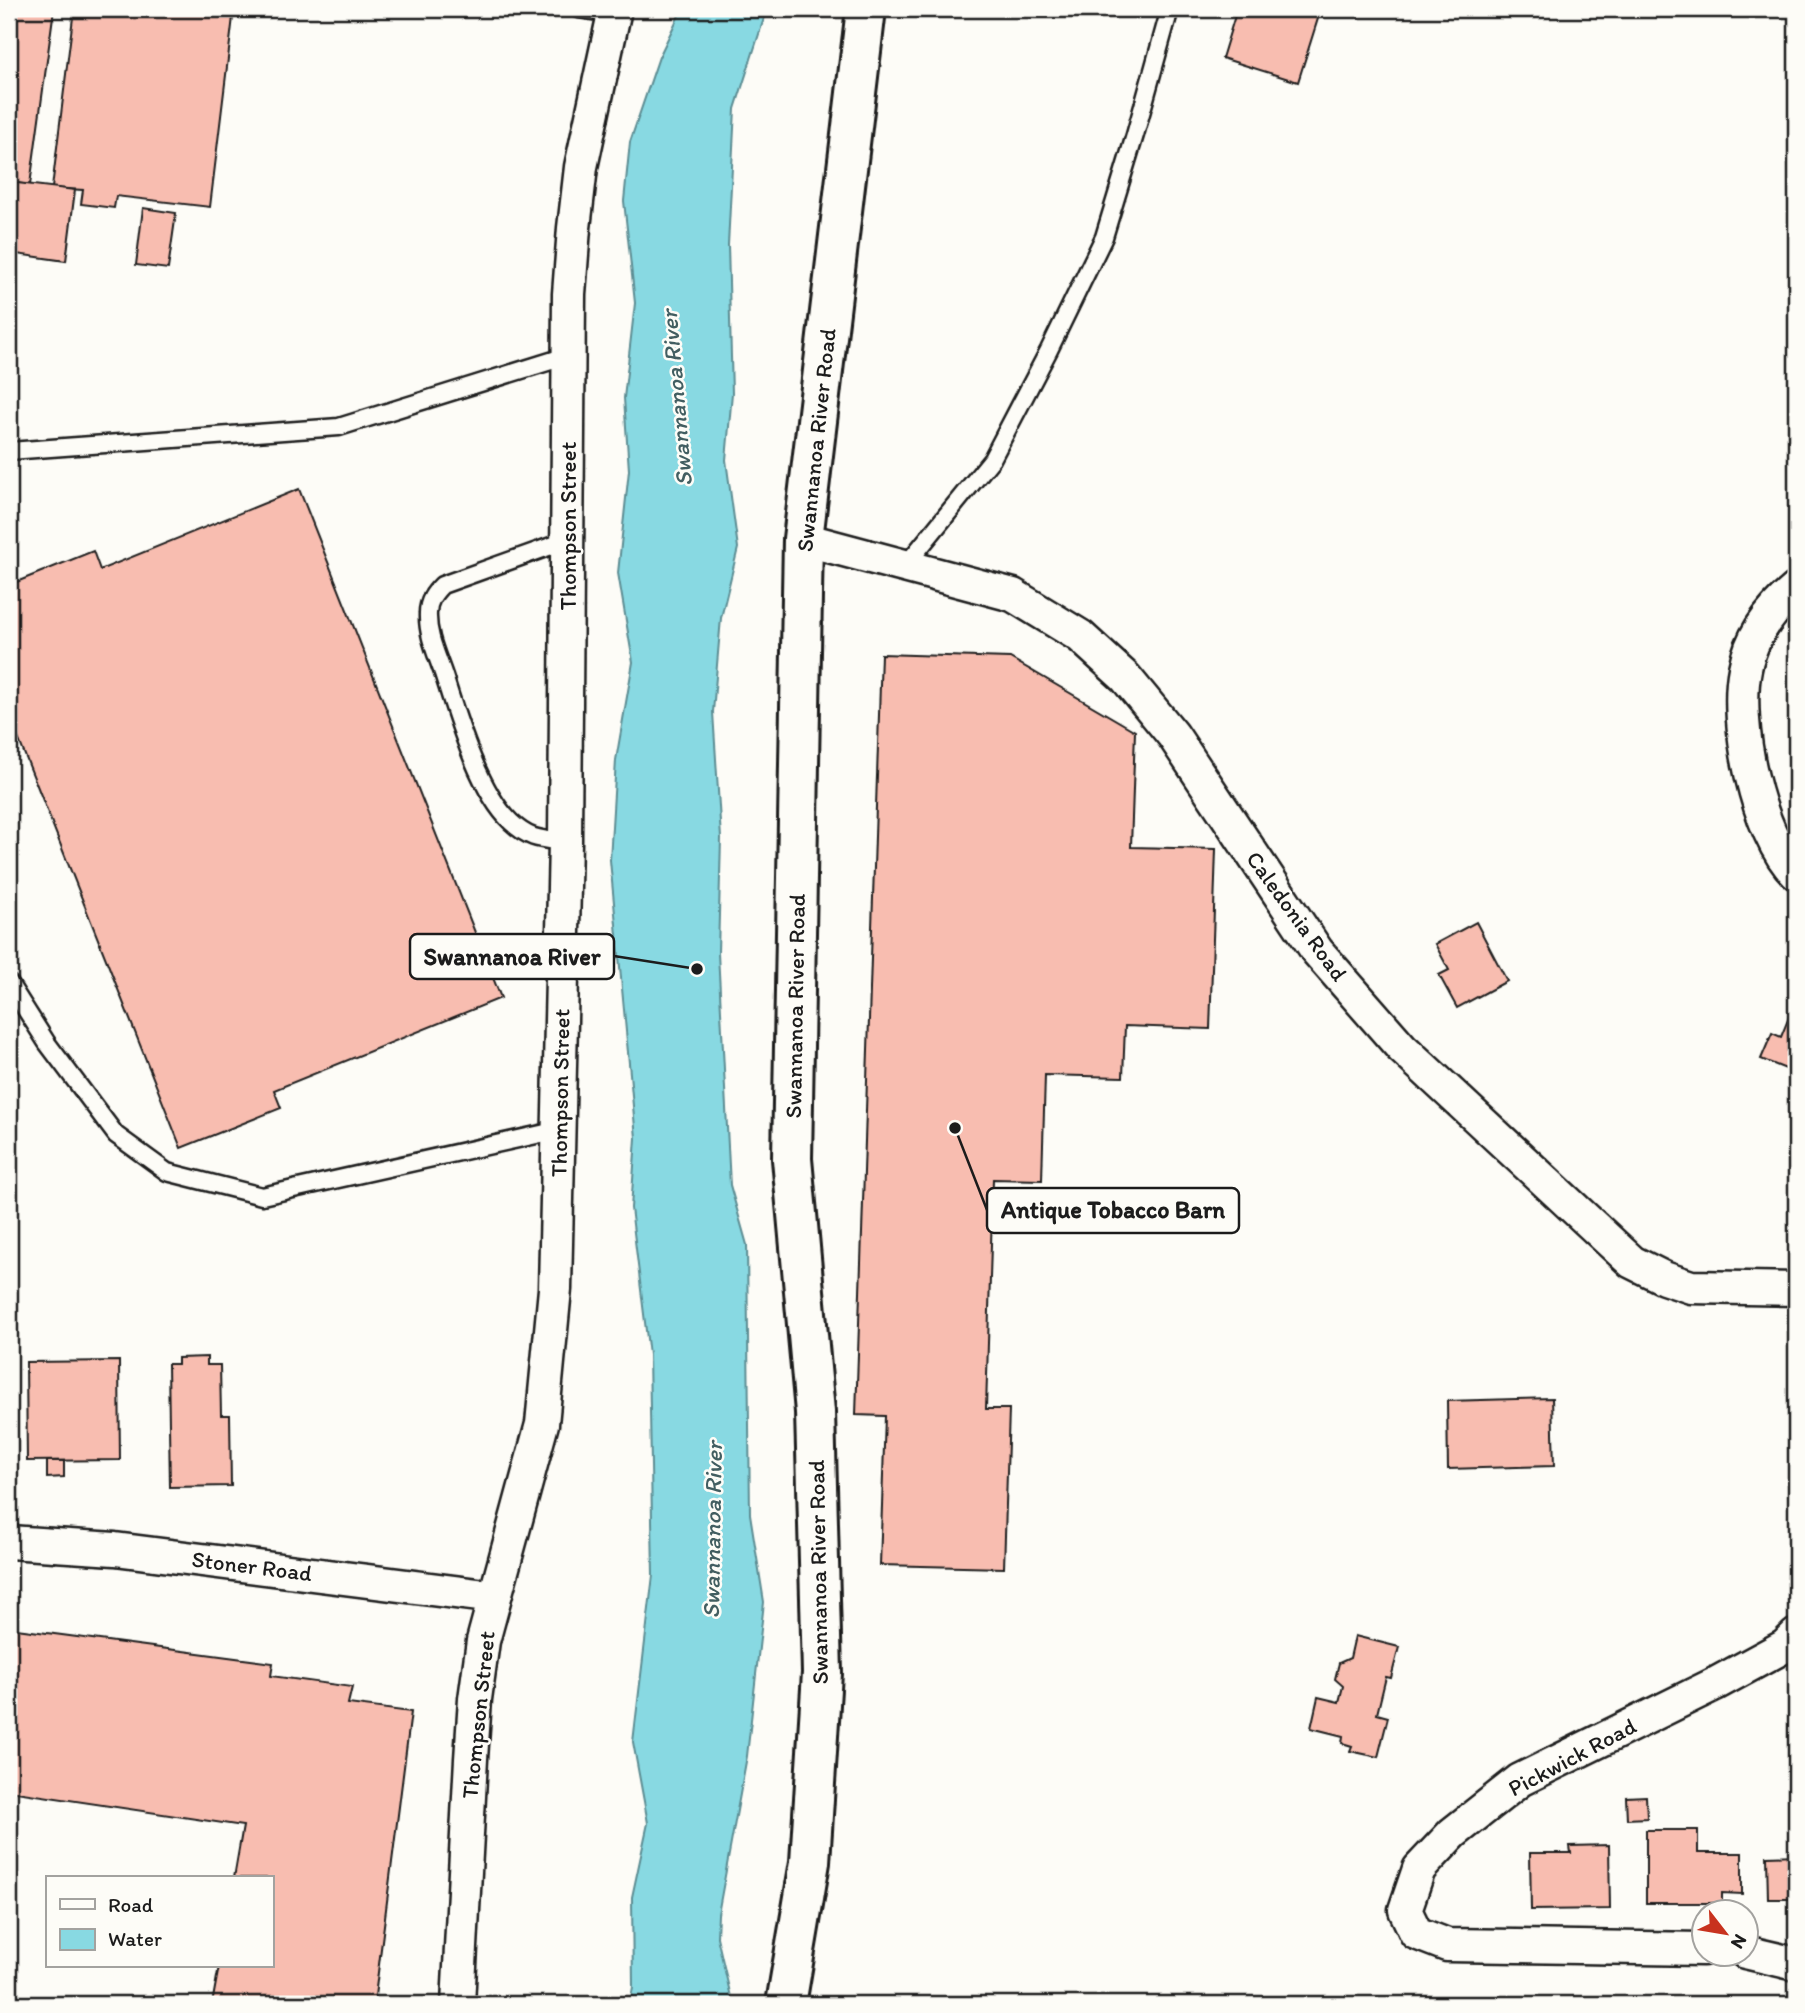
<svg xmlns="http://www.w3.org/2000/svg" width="1805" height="2013" viewBox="0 0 1805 2013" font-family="Itim,sans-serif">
<rect width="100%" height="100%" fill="#fdfcf7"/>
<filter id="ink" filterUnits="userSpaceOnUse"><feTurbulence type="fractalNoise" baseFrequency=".0143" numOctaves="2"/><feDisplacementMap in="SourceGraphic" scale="14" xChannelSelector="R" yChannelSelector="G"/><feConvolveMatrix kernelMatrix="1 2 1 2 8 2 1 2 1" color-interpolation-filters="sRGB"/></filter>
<g filter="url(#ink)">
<polygon fill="#88d9e2" stroke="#5d8d93" stroke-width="2" points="682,9 767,9 735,109 728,245 732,393 726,460 738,548 721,618 713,712 721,838 718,953 730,1185 747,1245 750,1514 764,1602 747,1756 718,1914 717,1937 731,1997 730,2004 630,2004 633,1987 632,1897 648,1823 633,1742 653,1575 649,1355 631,1208 636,1138 610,860 616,760 633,662 618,573 629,470 624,398 635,303 624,201 630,142 659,57"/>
<g fill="#f8bdb0" stroke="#1c1c1c" stroke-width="2">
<polygon points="9,9 54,9 30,185 9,182"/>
<polygon points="74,9 166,9 233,17 210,207 116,196 114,208 81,204 83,190 52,188"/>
<polygon points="1237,9 1321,9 1298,82 1222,58"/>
<polygon points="9,182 75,190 66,261 9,253"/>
<polygon points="143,208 176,213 168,269 136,265"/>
<polygon points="299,489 501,998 274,1090 281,1108 181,1148 9,715 9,585 93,551 100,570"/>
<polygon points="881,654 1010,658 1135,731 1131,847 1216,849 1210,1029 1125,1026 1123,1077 1045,1075 1042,1180 993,1179 986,1409 1009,1409 1004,1568 880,1565 885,1416 856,1415"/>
<polygon points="1476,922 1507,981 1457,1008 1439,975 1449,970 1435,944"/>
<polygon points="1796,1000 1796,1073 1761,1059 1772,1033 1781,1037"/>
<polygon points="207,1357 207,1365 220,1365 221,1415 230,1415 231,1486 170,1487 168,1364 178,1364 178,1358"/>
<polygon points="119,1361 120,1460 27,1461 26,1362"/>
<polygon points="1552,1398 1554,1466 1448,1469 1447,1401"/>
<polygon points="47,1461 64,1461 64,1477 47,1478"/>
<polygon points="9,1628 273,1663 271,1676 352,1687 348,1704 411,1712 374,2004 212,2004 219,1966 271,1966 271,1878 234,1878 243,1826 9,1791"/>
<polygon points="1355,1636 1399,1647 1391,1678 1386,1677 1377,1714 1388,1717 1378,1757 1350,1751 1352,1746 1342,1743 1343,1736 1311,1728 1318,1697 1339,1702 1343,1686 1335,1679 1339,1663 1350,1658"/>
<polygon points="1646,1796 1647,1818 1627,1819 1626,1797"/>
<polygon points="1646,1830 1698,1830 1698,1853 1742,1853 1742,1894 1722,1893 1722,1903 1646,1903"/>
<polygon points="1609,1845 1610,1909 1531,1910 1530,1853 1571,1853 1570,1846"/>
<polygon points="1796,1855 1796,1899 1768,1899 1767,1856"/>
</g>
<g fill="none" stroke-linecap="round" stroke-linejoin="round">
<defs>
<g id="lane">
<polyline points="579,9 613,14"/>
<polyline points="9,451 339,427 570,355"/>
<polyline points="905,566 992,459 1049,350 1104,237 1135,135 1170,9"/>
<path d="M565,842c-24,-3 -35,-2 -54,-20 -32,-30 -54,-105 -67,-146 -7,-21 -17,-41 -16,-63 0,-12 6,-20 14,-28l126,-45"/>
<polyline points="9,983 47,1043 116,1135 167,1172 262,1196 559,1130"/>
</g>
<g id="street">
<polyline points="803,539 1013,595 1080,636 1126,678 1173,735 1317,951 1402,1048 1632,1262 1664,1278 1691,1287 1796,1289"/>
<path d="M1796,589c-25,21 -45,46 -51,80 -11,53 12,166 51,204"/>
<polyline points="9,1542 115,1549 494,1597"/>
<polyline points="1703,1949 1447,1945 1416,1933 1405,1910 1419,1869 1453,1833 1520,1780 1715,1684 1785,1646 1796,1635"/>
<polyline points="1745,1952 1796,1964"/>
<polyline points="458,2004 471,1759 475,1699 483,1641 542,1424 555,1289 565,842 569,294 574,228 581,167 615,9"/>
</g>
<polyline id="secondary" points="786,2004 810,1862 822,1673 815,1412 792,1159 803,539 866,9"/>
</defs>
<use href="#lane" stroke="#1c1c1c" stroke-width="21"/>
<use href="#street" stroke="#1c1c1c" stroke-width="37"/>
<use href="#secondary" stroke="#1c1c1c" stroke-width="44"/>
<use href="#lane" stroke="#fdfcf7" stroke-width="16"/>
<use href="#street" stroke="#fdfcf7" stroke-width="32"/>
<use href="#secondary" stroke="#fdfcf7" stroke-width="38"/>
</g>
</g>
<g text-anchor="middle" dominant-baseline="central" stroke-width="5" stroke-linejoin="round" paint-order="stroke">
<g font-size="23" fill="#1c1c1c" stroke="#fdfcf7">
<text transform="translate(816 440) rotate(-84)">Swannanoa River Road</text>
<text transform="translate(568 526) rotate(-90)">Thompson Street</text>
<text transform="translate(1297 916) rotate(54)">Caledonia Road</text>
<text transform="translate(795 1006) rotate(-89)">Swannanoa River Road</text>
<text transform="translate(560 1093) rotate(-89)">Thompson Street</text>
<text transform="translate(252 1566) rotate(7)">Stoner Road</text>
<text transform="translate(818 1572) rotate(-91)">Swannanoa River Road</text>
<text transform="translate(478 1715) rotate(-84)">Thompson Street</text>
<text transform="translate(1572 1757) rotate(-28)">Pickwick Road</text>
</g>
<g font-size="24" font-style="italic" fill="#425e61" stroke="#fdfcf7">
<text transform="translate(676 398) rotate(-95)">Swannanoa River</text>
<text transform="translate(712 1530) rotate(-89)">Swannanoa River</text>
</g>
</g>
<path fill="none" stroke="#1c1c1c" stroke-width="2.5" d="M697 969L614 956M955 1128L987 1210"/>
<g fill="#1c1c1c" stroke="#fdfcf7" stroke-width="2.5">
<circle cx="697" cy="969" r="7"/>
<circle cx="955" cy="1128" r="7"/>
</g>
<g fill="#fdfcf7" stroke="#1c1c1c" stroke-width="2.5">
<rect x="410" y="934" width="204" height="45" rx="7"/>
<rect x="987" y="1188" width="252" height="45" rx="7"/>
</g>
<g font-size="24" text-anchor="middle" font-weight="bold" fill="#1c1c1c">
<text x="512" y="965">Swannanoa River</text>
<text x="1113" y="1218">Antique Tobacco Barn</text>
</g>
<rect width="1805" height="2013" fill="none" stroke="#fdfcf7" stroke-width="35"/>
<rect x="18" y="18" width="1770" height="1978" fill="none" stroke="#1c1c1c" stroke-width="2.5" filter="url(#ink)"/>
<rect x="46" y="1876" width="228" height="91" fill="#fdfcf7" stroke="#a3a29f" stroke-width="2"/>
<rect x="60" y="1899" width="35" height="10" fill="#fdfcf7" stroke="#a3a29f" stroke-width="2"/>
<text x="108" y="1912" font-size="21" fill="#1c1c1c">Road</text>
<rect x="60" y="1929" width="35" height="21" fill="#88d9e2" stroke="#a3a29f" stroke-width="2"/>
<text x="108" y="1946" font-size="21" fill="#1c1c1c">Water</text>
<g transform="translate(1725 1933) rotate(121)"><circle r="33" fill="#fdfcf7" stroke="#a3a29f" stroke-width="2"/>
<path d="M0-5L12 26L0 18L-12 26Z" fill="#c8321e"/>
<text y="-10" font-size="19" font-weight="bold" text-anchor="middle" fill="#1c1c1c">N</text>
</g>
</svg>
